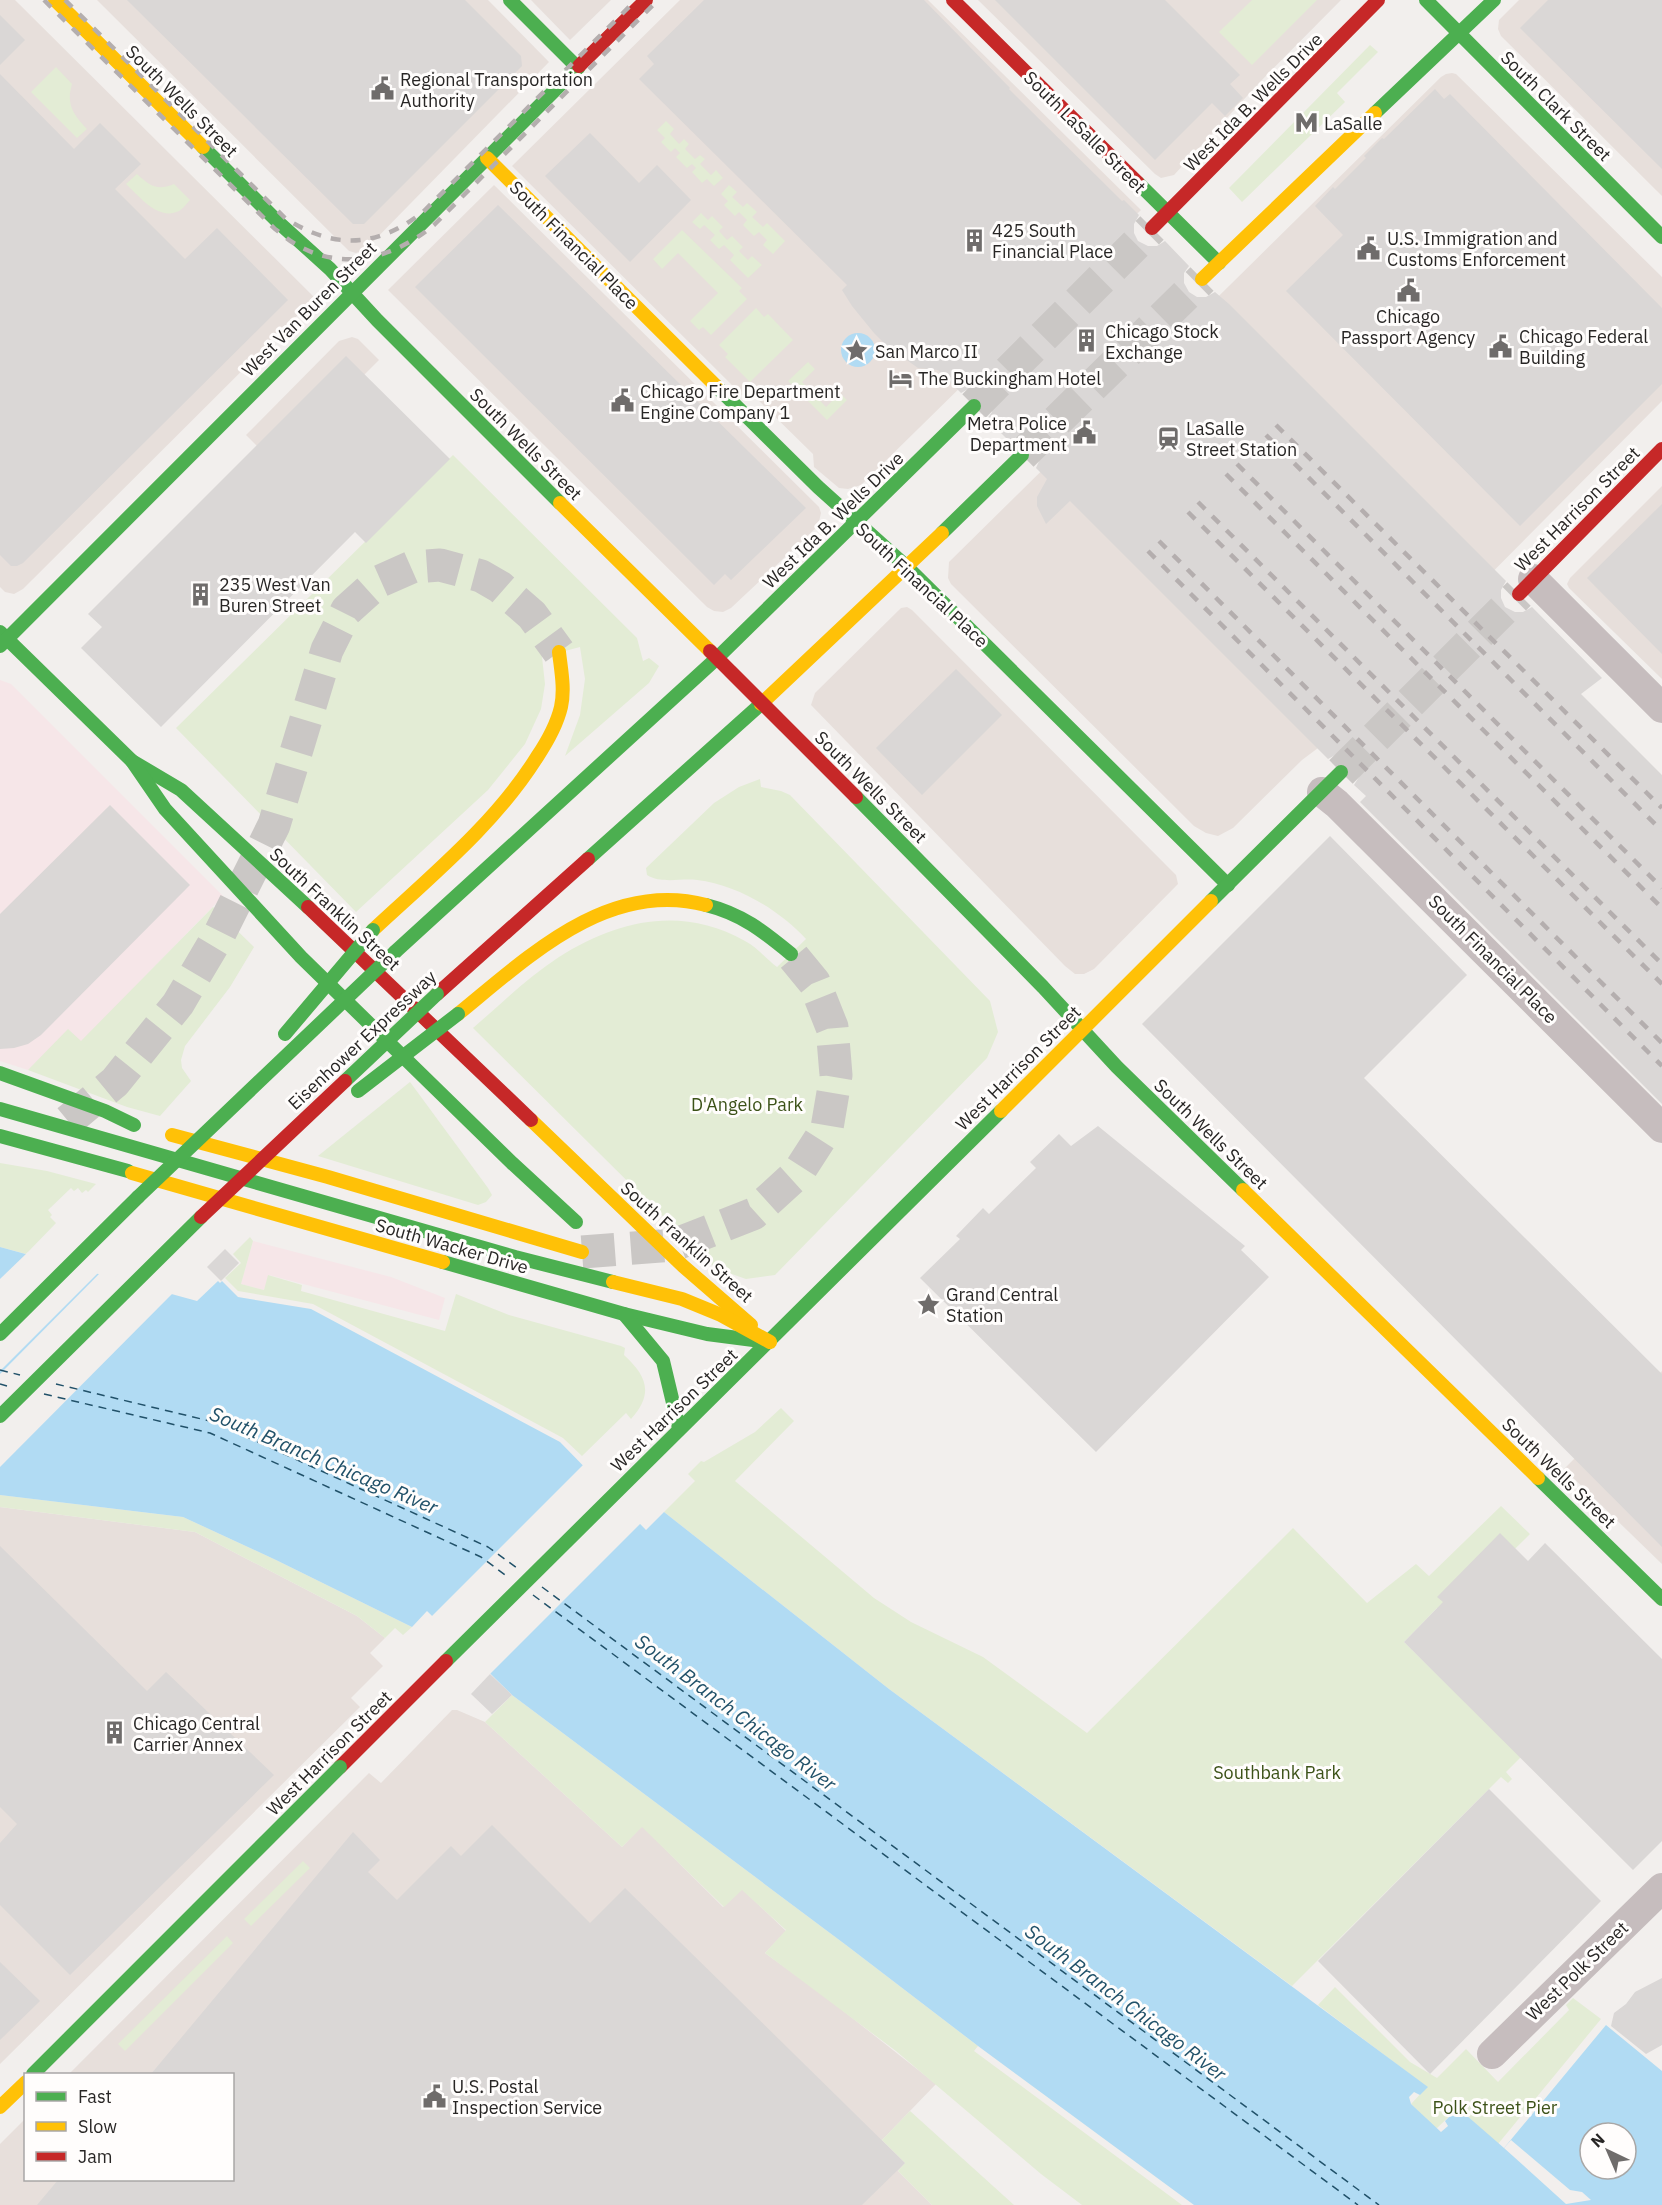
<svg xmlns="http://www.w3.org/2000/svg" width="1662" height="2205" viewBox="0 0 1662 2205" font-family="'IBM Plex Sans',sans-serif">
<rect width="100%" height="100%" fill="#f2efed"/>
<g fill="#e7dfdb">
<polygon points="0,0 15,0 315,298 23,589 14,594 5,592 0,587"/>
<polygon points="97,0 488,0 549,62 366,249 356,253 349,251"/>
<polygon points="531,0 611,0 570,40"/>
<polygon points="680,0 928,0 1141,210 861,485 848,489 839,488 814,467 813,454 755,397 744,397 512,166"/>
<polygon points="978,0 1341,0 1259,83 1174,175 1161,178 1155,174"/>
<polygon points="1519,0 1662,0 1662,196 1501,36 1498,29 1499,20"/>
<polygon points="1452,73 1456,74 1662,277 1662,401 1318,748 1302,760 1233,828 1218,836 1206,833 1194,826 951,584 948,578 949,562 1441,77 1446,74"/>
<polygon points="494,185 819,507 821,513 818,526 731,608 723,612 714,611 707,607 388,290"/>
<polygon points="352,337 358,339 379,360 275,464 246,435 339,341"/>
<polygon points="1662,486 1662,679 1569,588 1567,584 1570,578"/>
<polygon points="907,607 912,610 1176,875 1178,884 1094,969 1084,974 1075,974 1065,966 811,705 815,693 901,608"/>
<polygon points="1662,1371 1662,1564 1564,1469"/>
<polygon points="0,1507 195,1532 357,1616 385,1638 370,1653 383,1666 351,1698 360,1707 0,2064"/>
<polygon points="452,1710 457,1710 485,1722 622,1847 642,1826 723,1907 742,1889 786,1931 765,1953 823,1995 936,2084 882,2140 905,2163 898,2171 932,2205 0,2205 0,2144 25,2119 26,2180 232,2180 232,2074 69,2074 369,1773 381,1783"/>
</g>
<g fill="#f6e6e8">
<polygon points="0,680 11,684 223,896 81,1042 69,1030 28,1070 0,1061"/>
<polygon points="253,1241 391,1277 445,1298 439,1320 269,1275 264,1290 241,1284"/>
</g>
<g fill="#e3ecd5">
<polygon points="1252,0 1317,0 1252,65 1219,32"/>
<polygon points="1370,45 1378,52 1337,93 1345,102 1242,202 1229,188"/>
<path d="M56,67l16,17c-6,20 1,30 15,45l-10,9 -46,-46z"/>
<polygon points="666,121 674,129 670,134 679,144 684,139 689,144 685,149 695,159 700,155 705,159 700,164 711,175 716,170 723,178 714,186 707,179 702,183 692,172 696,168 692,164 687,168 676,157 680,153 675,148 671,152 661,142 665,138 657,130"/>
<path d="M137,174c13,12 20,17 37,10l16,16c-3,3 -7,9 -11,11 -21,10 -39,-14 -53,-27z"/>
<polygon points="729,185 737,192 732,197 743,207 747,203 757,212 752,217 763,227 767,223 785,241 773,254 763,245 767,240 759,232 754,236 743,225 747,220 739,212 735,216 724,205 728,201 721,194"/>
<polygon points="701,213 708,220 712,216 723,227 719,231 727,240 732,236 743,247 739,251 748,260 752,256 762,265 748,278 730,260 734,255 724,245 719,249 710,240 715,235 704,225 700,229 692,222"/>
<polygon points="682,230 742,288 739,291 747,299 711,335 703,327 699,330 690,321 718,293 678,253 662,269 653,259"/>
<polygon points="756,308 764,317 768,314 793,340 750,382 725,357 728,354 719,345"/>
<polygon points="808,362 815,369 802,382 826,407 840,393 847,400 827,420 788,381"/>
<polygon points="453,455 637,638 643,661 649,658 659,666 649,683 565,756 580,715 585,679 580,647 542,657 545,684 541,709 525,744 488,790 356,912 176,728"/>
<path d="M760,779l1,8 20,4 9,4 200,206 8,31 -11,26 -212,217 -29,4 -31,-11 -242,-240c28,-24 55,-51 86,-71 58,-37 123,-52 186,-16 12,6 21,18 32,26l29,-28c-27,-29 -68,-54 -109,-59 -16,-2 -36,4 -50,-5l-1,-7 68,-65 25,-16z"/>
<polygon points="213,907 254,947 230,987 185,1046 181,1060 182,1068 191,1081 160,1116 127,1107 28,1070 68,1029 81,1041"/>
<polygon points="410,1082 488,1188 492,1195 486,1202 478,1205 318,1156"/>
<polygon points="0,1163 47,1171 96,1184 88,1192 86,1190 82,1193 78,1188 74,1191 71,1188 48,1210 52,1215 50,1217 56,1223 26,1254 0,1247"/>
<path d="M250,1237l3,4 -12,43 23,6 4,-15 34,10 -1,6 144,40 11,-37 53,21 112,31 4,2 -1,7c23,21 30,39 7,64l-5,-6 -44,43 -19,-18 -250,-134 -75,-13 -13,-13 16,-15 -8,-9z"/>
<polygon points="781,1408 794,1421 735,1481 874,1598 911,1622 983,1657 1087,1733 1293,1528 1367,1603 1416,1564 1429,1576 1501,1506 1530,1534 1446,1617 1437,1608 1404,1642 1521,1757 1506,1772 1512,1779 1508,1783 1501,1777 1292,1986 889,1689 664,1512 695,1481 688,1474 701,1461 704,1462 755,1432"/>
<polygon points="0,1495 183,1517 276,1560 412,1627 403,1635 395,1628 385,1638 357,1616 195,1532 0,1507"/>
<polygon points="512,1695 846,1945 978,2046 974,2051 1182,2205 1082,2205 1041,2174 896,2051 765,1953 786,1930 742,1890 724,1907 642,1827 622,1847 485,1722"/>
<polygon points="303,1861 310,1868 251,1926 244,1919"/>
<polygon points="227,1936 233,1943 125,2051 118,2044"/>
<polygon points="1335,1987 1410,2062 1437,2078 1466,2049 1498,2082 1569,2010 1566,2005 1573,1998 1601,2019 1498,2144 1458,2108 1436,2129 1411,2104 1427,2087 1318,2005"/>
<polygon points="910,2111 1014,2205 932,2205 898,2171 905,2163 882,2140"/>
</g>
<g fill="#b1dbf3" fill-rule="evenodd">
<circle cx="858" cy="350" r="17"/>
<path d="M0,1247l197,54 21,-20 2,2 2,-2 16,16 73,12 249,133 86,88 18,-18 225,177 539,398 -8,8 -6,-3 -5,5 2,7 30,28 7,-6 -3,-5 13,-13 46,40 102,-123 56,46v134h-468l-216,-159 -132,-101 -334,-250 -85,-84 -15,16 -136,-67 -93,-43 -183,-22zM1590,2133h36v36h-36z"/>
</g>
<g fill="#f2efed">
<polygon points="28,1252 99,1272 0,1371 0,1279"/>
<polygon points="101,1272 173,1293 0,1467 0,1374"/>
<polygon points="586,1462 642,1522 488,1676 430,1618"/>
<polygon points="1511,2140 1570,2190 1582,2192 1591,2200 1566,2204 1504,2148"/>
</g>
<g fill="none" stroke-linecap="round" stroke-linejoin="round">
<g stroke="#215169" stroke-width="1.5" stroke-dasharray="8 6" stroke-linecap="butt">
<polyline points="0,1370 20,1375"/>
<polyline points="0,1384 7,1386"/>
<polyline points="56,1384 214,1422 488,1547 517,1568"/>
<polyline points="44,1394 210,1433 481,1557 508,1577"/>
<polyline points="542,1587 1379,2205"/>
<polyline points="533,1595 1358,2205"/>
</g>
</g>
<g fill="#dad7d6">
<polygon points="127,0 465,0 521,56 522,66 364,224 353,224"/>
<polygon points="704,0 924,0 1010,88 1009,89 1122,201 1124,200 1139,215 1134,224 1134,233 1138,241 1148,246 1157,246 1165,241 1189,266 1184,273 1184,283 1189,292 1197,297 1206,297 1215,292 1229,304 1506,581 1501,590 1501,598 1505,607 1515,612 1523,612 1532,607 1602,678 1581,694 1662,775 1662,1104 1360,802 1366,796 1354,785 1359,777 1359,768 1354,758 1345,754 1337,754 1328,759 1070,501 1046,524 1037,506 1037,497 1047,479 1036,468 1040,459 1040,451 1036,442 1026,437 1017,437 1009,441 987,419 992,412 992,402 987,393 978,388 970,388 961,393 938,370 918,368 887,346 874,333 852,306 842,290 847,285 639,79 654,64 647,56"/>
<polygon points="995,0 1165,0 1240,75 1230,84 1243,98 1225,116 1212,103 1155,160"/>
<polygon points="1548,0 1662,0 1662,169 1520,28"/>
<polygon points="0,15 25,40 0,65"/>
<polygon points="0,74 74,149 100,123 141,164 115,189 185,259 217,228 288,300 23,563 17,566 11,566 0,555"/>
<polygon points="1435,89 1444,99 1450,94 1662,308 1662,384 1520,526 1286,291 1343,235 1315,206 1333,187 1335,189 1366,158 1364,156 1382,138 1384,139"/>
<polygon points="590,133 639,183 657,165 691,200 630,262 545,176"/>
<polygon points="498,205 806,508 731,580 725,574 714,585 415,287"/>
<polygon points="346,356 450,459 366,543 355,532 161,727 81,648 102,627 88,614"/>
<polygon points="1662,504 1662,654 1587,578"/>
<polygon points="956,669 1002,715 922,795 876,748"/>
<polygon points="110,805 190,885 41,1035 28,1044 14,1048 0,1049 0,914"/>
<polygon points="1330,836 1467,975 1364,1078 1662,1374 1662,1547 1142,1024"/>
<polygon points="1098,1126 1245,1246 1241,1250 1269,1277 1096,1452 920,1278 960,1239 956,1236 983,1208 989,1214 1036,1168 1030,1162 1059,1134 1071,1146"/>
<polygon points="225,1249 239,1263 221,1281 207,1267"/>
<polygon points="1500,1533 1528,1561 1545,1543 1662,1659 1662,1841 1633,1870 1404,1642 1443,1602 1437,1597"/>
<polygon points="0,1546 147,1691 166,1672 274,1775 70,1975 0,1905 0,1843 17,1824 0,1807"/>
<polygon points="490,1674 512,1695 492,1714 471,1694"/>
<polygon points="1489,1789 1601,1901 1430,2074 1318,1961"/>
<polygon points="492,1825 590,1923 625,1888 905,2163 862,2205 37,2205 58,2180 232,2180 232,2074 151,2074 353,1832 380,1860 368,1872 397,1900 451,1846 461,1856"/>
<polygon points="0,1962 40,2001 0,2040"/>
<polygon points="1662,1978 1662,2045 1646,2054 1611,2026 1614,2013 1626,2004 1635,1992"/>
</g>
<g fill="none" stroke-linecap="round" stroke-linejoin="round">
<g stroke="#cac7c5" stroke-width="33" stroke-dasharray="33 16" stroke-linecap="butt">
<polyline points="974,406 1152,228"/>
<polyline points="1022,455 1202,279"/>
<polyline points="1341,772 1519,594"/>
</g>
<g stroke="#cac7c5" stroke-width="33" stroke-dasharray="33 16" stroke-linecap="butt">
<polyline points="68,1121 115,1082 178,1004 220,933 274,825 327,650 347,610 378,582 412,567 440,565 481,576 500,587 532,615 559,652"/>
<polyline points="582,1252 674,1245 753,1214 798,1173 827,1128 836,1075 832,1027 814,982 791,954"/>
</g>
<g stroke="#c6bdbe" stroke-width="30">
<polyline points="1533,579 1662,708"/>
<polyline points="1322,792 1337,804 1662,1128"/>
<polyline points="1492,2054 1662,1888"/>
</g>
<g stroke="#4caf50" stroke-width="14">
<polyline points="510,0 578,68"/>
<polyline points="1426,0 1662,237"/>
<polyline points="1375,113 1494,0"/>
<polyline points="203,147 278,222 330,269 377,320 560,503"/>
<polyline points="1138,183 1219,263"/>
<polyline points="716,386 818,487 907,567 1228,885"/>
<polyline points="942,533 1022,455"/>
<polyline points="0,632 132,761 181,790 308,907"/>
<polyline points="0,646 579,66"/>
<polyline points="716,659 974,406"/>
<polyline points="132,761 165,809 301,957 512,1163 576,1222"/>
<polyline points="856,797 1043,987 1117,1067 1243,1190"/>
<polyline points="588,859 761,704"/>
<polyline points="1211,901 1341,772"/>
<path d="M706,905c36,9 57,26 85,49"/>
<polyline points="395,952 716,659"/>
<polyline points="0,1073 105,1111 134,1125"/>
<polyline points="0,1109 515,1257 613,1282"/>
<polyline points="0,1136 128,1171"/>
<polyline points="443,1262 624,1314 707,1334 769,1342"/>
<polyline points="624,1314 663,1361 679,1428"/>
<polyline points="0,1334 138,1197"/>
<polyline points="0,1416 201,1217"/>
<polyline points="1538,1478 1662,1599"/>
<path d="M446,1661c184,-184 371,-366 555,-550"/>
</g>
<g stroke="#ffc107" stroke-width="14">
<polyline points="55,0 203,147"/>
<polyline points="487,158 716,386"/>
<polyline points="1202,279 1375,113"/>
<polyline points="560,503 710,651"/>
<polyline points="761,704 942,533"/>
<path d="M373,930c58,-54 122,-106 164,-173 10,-15 20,-33 24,-50 4,-18 0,-37 -2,-55"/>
<path d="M458,1014c70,-57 150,-135 248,-109"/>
<polyline points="1001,1111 1211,901"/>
<polyline points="531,1120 683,1266 751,1325"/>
<polyline points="172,1135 328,1177 582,1252"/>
<polyline points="132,1173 443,1262"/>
<polyline points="1243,1190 1538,1478"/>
<polyline points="613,1282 682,1299 721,1315 770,1342"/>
</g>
<g stroke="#c62828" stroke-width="14">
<polyline points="953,0 1138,183"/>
<polyline points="579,66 646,0"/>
<polyline points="1152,228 1378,0"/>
<polyline points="1519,594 1662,449"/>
<polyline points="710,651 856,797"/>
<polyline points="308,907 531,1120"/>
<polyline points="437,994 588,859"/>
<polyline points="340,1767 446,1661"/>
</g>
<g stroke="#b4aeae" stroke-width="4.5" stroke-dasharray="10 10" stroke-linecap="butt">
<path d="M44,0l231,229c7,5 14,12 22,16 47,27 97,13 137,-20l224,-225"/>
<path d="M65,0l220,218c49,32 93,30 139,-7l212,-211"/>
<polyline points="1276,425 1662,808"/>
<polyline points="1266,435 1662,831"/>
<polyline points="1237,464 1662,888"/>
<polyline points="1226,474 1662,908"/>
<polyline points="1198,502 1662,964"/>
<polyline points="1188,512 1662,984"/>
<polyline points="1159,541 1662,1043"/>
<polyline points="1148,551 1662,1066"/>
</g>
<g stroke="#4caf50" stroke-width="14">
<polyline points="285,1034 373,930"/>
<polyline points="345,1081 437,994"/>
<polyline points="358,1091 458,1014"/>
<polyline points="138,1197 395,952"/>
<polyline points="33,2074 340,1767"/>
</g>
<polyline stroke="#ffc107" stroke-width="14" points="0,2107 26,2082"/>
<polyline stroke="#c62828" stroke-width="14" points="201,1217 345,1081"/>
</g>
<defs>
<symbol id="civic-bare" viewBox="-9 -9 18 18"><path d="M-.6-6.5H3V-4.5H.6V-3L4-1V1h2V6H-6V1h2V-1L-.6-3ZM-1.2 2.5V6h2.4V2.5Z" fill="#6f6c6b" stroke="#fffdfc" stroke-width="2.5" paint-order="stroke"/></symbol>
<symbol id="metro-bare" viewBox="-9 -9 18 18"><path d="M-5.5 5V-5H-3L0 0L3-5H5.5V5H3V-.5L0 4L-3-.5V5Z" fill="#6f6c6b" stroke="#fffdfc" stroke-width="2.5" paint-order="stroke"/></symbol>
<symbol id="building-bare" viewBox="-9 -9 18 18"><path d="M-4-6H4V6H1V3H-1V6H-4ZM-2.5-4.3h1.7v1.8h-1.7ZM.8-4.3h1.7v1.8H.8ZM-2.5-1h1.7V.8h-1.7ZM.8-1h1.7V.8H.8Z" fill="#6f6c6b" stroke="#fffdfc" stroke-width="2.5" paint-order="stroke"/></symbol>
<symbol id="sight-bare" viewBox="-9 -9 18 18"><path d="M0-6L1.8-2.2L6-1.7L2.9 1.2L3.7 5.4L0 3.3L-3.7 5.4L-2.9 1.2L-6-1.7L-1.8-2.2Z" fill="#6f6c6b" stroke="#fffdfc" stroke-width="2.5" paint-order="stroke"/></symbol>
<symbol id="hotel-bare" viewBox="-9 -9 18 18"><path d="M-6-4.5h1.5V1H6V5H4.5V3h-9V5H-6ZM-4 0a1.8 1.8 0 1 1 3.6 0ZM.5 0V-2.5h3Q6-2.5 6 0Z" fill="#6f6c6b" stroke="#fffdfc" stroke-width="2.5" paint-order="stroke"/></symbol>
<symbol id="station-bare" viewBox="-9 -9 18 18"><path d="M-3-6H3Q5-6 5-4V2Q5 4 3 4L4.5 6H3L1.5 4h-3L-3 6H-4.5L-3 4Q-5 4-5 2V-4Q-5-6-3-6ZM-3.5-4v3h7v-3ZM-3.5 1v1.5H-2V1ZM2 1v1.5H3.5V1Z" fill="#6f6c6b" stroke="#fffdfc" stroke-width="2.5" paint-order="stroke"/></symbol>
</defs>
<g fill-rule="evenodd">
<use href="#civic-bare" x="366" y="72" width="33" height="33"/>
<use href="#metro-bare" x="1290" y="106" width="33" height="33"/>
<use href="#building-bare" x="958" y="224" width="33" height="33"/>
<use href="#civic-bare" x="1352" y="232" width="33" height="33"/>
<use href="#civic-bare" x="1392" y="274" width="33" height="33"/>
<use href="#building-bare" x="1070" y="324" width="33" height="33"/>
<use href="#civic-bare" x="1484" y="330" width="33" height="33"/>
<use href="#sight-bare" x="840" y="334" width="33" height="33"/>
<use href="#hotel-bare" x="884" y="362" width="33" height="33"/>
<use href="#civic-bare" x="606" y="384" width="33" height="33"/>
<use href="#civic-bare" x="1068" y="416" width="33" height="33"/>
<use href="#station-bare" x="1152" y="422" width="33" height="33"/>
<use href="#building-bare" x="184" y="578" width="33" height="33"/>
<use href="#sight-bare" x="912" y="1288" width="33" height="33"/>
<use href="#building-bare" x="98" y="1716" width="33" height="33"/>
<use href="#civic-bare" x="418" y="2080" width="33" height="33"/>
</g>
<g text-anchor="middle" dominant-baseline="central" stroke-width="6" stroke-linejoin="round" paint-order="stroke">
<g font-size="18" fill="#282625" stroke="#fffdfc" text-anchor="start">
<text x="400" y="79">Regional Transportation<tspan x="400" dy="21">Authority</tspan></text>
<text x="1324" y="123">LaSalle</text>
<text x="992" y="230">425 South<tspan x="992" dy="21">Financial Place</tspan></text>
<text x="1387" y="238">U.S. Immigration and<tspan x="1387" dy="21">Customs Enforcement</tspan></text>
<text x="1408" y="316" text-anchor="middle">Chicago<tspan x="1408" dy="21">Passport Agency</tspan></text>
<text x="1105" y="331">Chicago Stock<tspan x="1105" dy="21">Exchange</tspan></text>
<text x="1519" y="336">Chicago Federal<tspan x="1519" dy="21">Building</tspan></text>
<text x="875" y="351">San Marco II</text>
<text x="918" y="378">The Buckingham Hotel</text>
<text x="640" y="391">Chicago Fire Department<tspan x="640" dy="21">Engine Company 1</tspan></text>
<text x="1067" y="423" text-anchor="end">Metra Police<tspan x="1067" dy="21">Department</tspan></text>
<text x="1186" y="428">LaSalle<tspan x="1186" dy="21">Street Station</tspan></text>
<text x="219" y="584">235 West Van<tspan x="219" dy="21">Buren Street</tspan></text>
<text x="946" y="1294">Grand Central<tspan x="946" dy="21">Station</tspan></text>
<text x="133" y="1723">Chicago Central<tspan x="133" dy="21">Carrier Annex</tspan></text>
<text x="452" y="2086">U.S. Postal<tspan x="452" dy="21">Inspection Service</tspan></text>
</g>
<g font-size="18" fill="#282625" stroke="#fffdfc">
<text transform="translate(182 101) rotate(45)">South Wells Street</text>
<text transform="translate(1253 102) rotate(-45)">West Ida B. Wells Drive</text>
<text transform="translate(1556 106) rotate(45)">South Clark Street</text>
<text transform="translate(1085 132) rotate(45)">South LaSalle Street</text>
<text transform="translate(574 245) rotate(45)">South Financial Place</text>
<text transform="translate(309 309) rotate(-45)">West Van Buren Street</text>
<text transform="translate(526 444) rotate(45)">South Wells Street</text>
<text transform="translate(1577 509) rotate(-45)">West Harrison Street</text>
<text transform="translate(833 520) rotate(-44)">West Ida B. Wells Drive</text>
<text transform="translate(922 585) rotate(43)">South Financial Place</text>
<text transform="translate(871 787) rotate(45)">South Wells Street</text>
<text transform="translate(335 909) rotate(43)">South Franklin Street</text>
<text transform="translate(1493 959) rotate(45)">South Financial Place</text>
<text transform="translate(362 1040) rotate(-43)">Eisenhower Expressway</text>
<text transform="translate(1018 1068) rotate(-45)">West Harrison Street</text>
<text transform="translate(1211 1134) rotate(44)">South Wells Street</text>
<text transform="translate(687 1242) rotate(42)">South Franklin Street</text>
<text transform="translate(452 1246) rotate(16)">South Wacker Drive</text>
<text transform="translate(674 1410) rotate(-44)">West Harrison Street</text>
<text transform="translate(1559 1473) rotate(44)">South Wells Street</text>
<text transform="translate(329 1753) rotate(-45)">West Harrison Street</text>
<text transform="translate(1577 1971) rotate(-44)">West Polk Street</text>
</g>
<g font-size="18" fill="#3c5218" stroke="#fffdfc">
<text x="747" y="1104">D'Angelo Park</text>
<text x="1277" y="1772">Southbank Park</text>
<text x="1495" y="2107">Polk Street Pier</text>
</g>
<g font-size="20" font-style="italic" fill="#215169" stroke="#fffdfc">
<text transform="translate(324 1460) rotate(23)">South Branch Chicago River</text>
<text transform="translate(736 1712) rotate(37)">South Branch Chicago River</text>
<text transform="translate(1126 2002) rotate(37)">South Branch Chicago River</text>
</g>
</g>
<rect x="24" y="2073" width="210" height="108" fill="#fffdfc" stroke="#a9a7a6" stroke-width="1.5"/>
<rect x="36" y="2092" width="30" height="9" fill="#4caf50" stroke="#a9a7a6" stroke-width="1.5"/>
<text x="78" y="2103" font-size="18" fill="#282625">Fast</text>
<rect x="36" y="2122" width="30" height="9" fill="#ffc107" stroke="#a9a7a6" stroke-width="1.5"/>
<text x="78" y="2133" font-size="18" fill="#282625">Slow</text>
<rect x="36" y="2152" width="30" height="9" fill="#c62828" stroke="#a9a7a6" stroke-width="1.5"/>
<text x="78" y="2163" font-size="18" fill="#282625">Jam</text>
<g transform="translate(1608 2151) rotate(316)"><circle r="28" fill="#fffdfc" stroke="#a9a7a6" stroke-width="1.5"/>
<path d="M0-4.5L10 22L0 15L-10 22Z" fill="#6f6c6b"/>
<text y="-9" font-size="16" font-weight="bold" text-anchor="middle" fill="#282625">N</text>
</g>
</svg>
